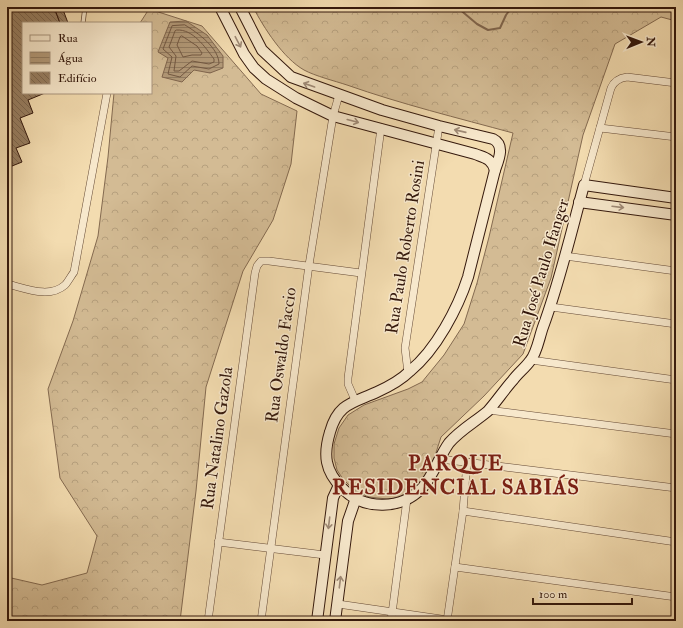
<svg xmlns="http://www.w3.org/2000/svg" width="683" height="628" viewBox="0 0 683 628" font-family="'IM FELL Double Pica',serif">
<defs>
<pattern id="forest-crowns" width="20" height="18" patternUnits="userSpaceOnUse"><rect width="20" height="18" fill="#d3bb94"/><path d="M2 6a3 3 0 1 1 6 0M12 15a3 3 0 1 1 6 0" fill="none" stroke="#b6a07e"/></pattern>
<pattern id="water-rules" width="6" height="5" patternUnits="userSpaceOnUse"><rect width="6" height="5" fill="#b29978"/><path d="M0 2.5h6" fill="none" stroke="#927c61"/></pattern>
<pattern id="building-back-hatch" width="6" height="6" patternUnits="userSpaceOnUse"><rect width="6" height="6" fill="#977e61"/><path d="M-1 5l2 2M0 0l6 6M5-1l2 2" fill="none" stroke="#7c664e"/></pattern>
</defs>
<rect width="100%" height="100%" fill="#f3dcb0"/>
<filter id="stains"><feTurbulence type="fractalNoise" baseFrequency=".005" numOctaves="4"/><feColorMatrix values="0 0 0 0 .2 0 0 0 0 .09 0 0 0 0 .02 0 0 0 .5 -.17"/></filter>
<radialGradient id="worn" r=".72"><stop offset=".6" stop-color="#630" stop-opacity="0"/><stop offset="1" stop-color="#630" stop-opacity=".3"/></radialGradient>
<g fill="url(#forest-crowns)" stroke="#846a50">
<path d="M253,7h423v14l-15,-4 -46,27 -32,91 -32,143 -28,76 -39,42 -43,41 -8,25 -7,15 -8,9 -20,12 -11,1 -18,-2 -15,-7 -11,-11 -6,-9 -3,-12v-14l5,-16 9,-13 16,-10 44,-16 14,-7 22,-27 20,-31 13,-41 12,-46 24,-104c-55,-15 -112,-29 -166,-48 -12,-4 -32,-9 -43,-15 -21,-12 -40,-42 -51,-63z"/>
<polygon points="149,9 202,26 261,94 297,111 291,164 273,220 243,271 206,387 196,491 180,621 7,621 7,577 42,585 87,573 97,536 60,478 48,389 73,321 98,236 108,157 114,93 151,93 151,23 140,23"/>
</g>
<polygon fill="url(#water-rules)" stroke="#80654d" points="186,21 207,35 223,56 223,68 210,73 194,70 182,82 162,77 168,58 158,52 170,22"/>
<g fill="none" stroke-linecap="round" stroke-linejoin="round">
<g stroke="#735842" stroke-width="1">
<path d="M185,25c13,8 34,23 34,39l-10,5 -17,-3 -12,11 -12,-3 4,-17 -9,-8 9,-23z"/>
<path d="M177,30c16,-1 28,17 37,29v3l-5,2 -17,-3 -13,10h-5l2,-15 -7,-9 6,-16z"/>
<polygon points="182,36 197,46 202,53 201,55 192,55 183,57 177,45 180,37"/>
</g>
<polyline stroke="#80654d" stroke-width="2" points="451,7 458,8 477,24 488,30 500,28 506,15 512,7"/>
</g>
<g fill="url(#building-back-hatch)" stroke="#34180c">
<polygon points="7,7 54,7 60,23 23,23 23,93 45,93 28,100 33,113 20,118 30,143 16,148 22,162 7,168"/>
<polygon points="54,7 62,7 68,23 60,23"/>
</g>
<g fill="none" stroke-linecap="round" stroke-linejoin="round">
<defs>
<polyline id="lane" points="83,23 85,7"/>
<g id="street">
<polyline points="600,128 676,137"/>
<path d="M584,185l27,-97c3,-7 9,-10 16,-11l49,6"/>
<polyline points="565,256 676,271"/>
<path d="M7,284c18,4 42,15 58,1 3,-3 6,-9 9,-13l33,-179"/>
<polyline points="551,307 676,324"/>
<polyline points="531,360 676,380"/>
<polyline points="408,373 405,348 439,126"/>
<polyline points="355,400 348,384 348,378 381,128"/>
<polyline points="488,410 676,434"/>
<polyline points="440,459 676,488"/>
<polyline points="463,511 676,542"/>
<polyline points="218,542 325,555"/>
<polyline points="455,567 676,597"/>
<polyline points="338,604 455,621"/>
<polyline points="208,621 255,273 257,266 261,261 269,261 361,273"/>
<polyline points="261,621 309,265 333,116 339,95"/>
<polyline points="391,621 407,499"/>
<polyline points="447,621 463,511 467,462"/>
</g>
<g id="secondary">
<path d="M220,7l24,47 10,14 12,11 30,19 37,18 142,38c10,4 16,4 20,16"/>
<path d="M240,7l22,43 29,27 91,33 57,16 54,13c12,6 6,20 2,31l-27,107c-10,31 -32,73 -58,94 -9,9 -22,16 -33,21 -24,11 -39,11 -47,40 -7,23 -5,39 12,56 22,23 60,22 81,-1 11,-13 16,-30 26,-44 11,-13 26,-21 39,-32 9,-10 16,-21 25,-31 5,-7 12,-12 17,-19 7,-8 9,-23 13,-34 17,-46 28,-94 41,-142l92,13"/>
<polyline points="579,202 676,215"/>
<polyline points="317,621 333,498 339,485"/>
<polyline points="335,621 348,521 356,498"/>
</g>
</defs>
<use href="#lane" stroke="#644935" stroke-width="5"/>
<use href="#street" stroke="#644935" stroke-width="8"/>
<use href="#secondary" stroke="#34180c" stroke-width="12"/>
<use href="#lane" stroke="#f7e8cc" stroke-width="3.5"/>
<use href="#street" stroke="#f7e8cc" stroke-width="7"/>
<use href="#secondary" stroke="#f7e8cc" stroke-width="10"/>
</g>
<defs><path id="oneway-shaft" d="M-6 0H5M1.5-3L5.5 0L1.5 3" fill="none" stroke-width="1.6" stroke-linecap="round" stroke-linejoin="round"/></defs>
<g stroke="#9f8a76">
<use href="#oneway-shaft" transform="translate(238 42) rotate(62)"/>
<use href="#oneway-shaft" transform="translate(309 85) rotate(-161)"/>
<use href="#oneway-shaft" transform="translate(353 121) rotate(15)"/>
<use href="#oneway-shaft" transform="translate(460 131) rotate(-167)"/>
<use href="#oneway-shaft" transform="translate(618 207) rotate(7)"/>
<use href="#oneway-shaft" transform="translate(329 523) rotate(97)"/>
<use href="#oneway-shaft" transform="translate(340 582) rotate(-83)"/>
</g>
<g text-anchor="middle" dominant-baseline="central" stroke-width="3" stroke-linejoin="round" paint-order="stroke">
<g font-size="17" fill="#34180c" stroke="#f7e8cc">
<text transform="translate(405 247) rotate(-81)">Rua Paulo Roberto Rosini</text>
<text transform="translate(541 273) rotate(-73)">Rua José Paulo Ifanger</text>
<text transform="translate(281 355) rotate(-82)">Rua Oswaldo Faccio</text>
<text transform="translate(217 438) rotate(-82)">Rua Natalino Gazola</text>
</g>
<g font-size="21" font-weight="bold" letter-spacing="1" fill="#7a1f14" stroke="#f7e8cc">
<text x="456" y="463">PARQUE<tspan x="456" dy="24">RESIDENCIAL SABIÁS</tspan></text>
</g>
</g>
<rect width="683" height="628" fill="none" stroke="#f3dcb0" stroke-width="24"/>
<rect x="8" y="8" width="667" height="612" fill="none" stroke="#34180c" stroke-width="2"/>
<rect x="12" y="12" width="659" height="604" fill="none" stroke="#34180c"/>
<rect x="22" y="22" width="130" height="72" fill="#f7e8cc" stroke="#a9957f"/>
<rect x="30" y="35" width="20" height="6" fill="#f7e8cc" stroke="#a9957f"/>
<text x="58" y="42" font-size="12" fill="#34180c">Rua</text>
<rect x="30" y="52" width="20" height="12" fill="url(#water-rules)" stroke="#a9957f"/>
<text x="58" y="62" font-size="12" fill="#34180c">Água</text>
<rect x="30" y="72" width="20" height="12" fill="url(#building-back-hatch)" stroke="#a9957f"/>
<text x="58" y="82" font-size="12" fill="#34180c">Edifício</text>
<g transform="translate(641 42) rotate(89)" stroke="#f7e8cc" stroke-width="3" paint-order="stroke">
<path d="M0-3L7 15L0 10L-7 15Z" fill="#34180c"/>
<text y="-6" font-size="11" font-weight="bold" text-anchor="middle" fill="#34180c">N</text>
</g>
<path d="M533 598v6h99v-6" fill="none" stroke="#34180c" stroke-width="2"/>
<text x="539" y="598" font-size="12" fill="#34180c" stroke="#f7e8cc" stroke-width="3" paint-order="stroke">100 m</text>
<rect width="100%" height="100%" filter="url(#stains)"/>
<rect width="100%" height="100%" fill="url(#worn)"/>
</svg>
